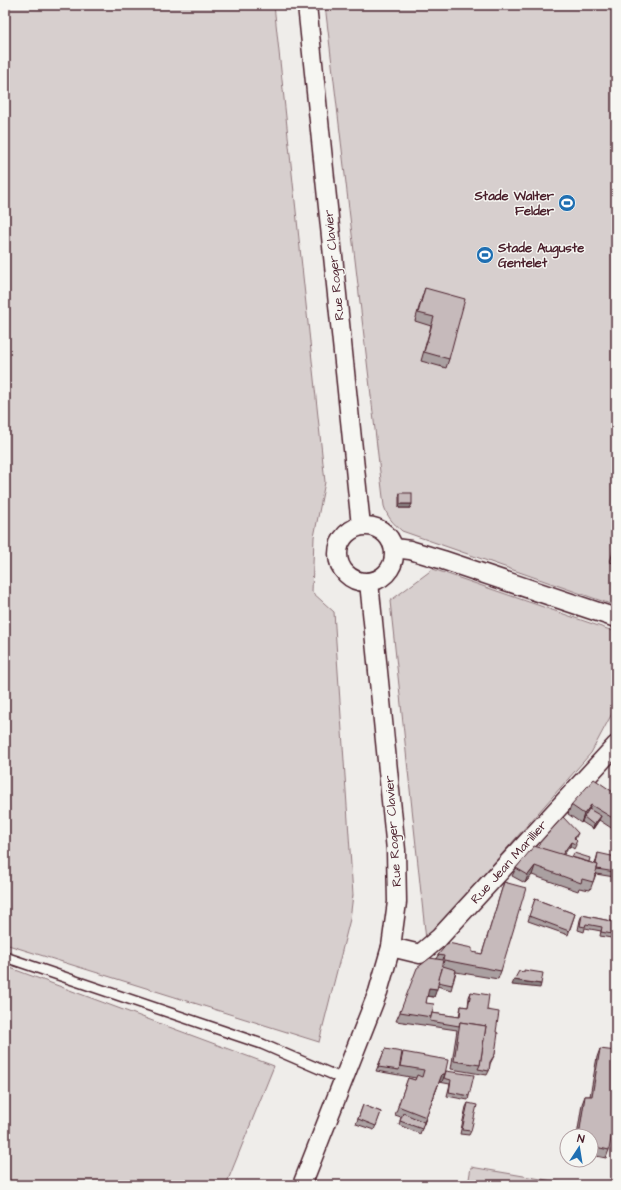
<svg xmlns="http://www.w3.org/2000/svg" width="621" height="1190" viewBox="0 0 621 1190" font-family="'Architects Daughter',sans-serif">
<rect width="100%" height="100%" fill="#efedea"/>
<filter id="ink" filterUnits="userSpaceOnUse"><feTurbulence type="fractalNoise" baseFrequency=".025" numOctaves="2"/><feDisplacementMap in="SourceGraphic" scale="8" xChannelSelector="R" yChannelSelector="G"/><feConvolveMatrix kernelMatrix="1 2 1 2 8 2 1 2 1" color-interpolation-filters="sRGB"/></filter>
<g filter="url(#ink)">
<g fill="#d7cfce" stroke="#90777c">
<polygon points="5,5 274,5 325,482 314,537 312,592 334,612 353,895 350,919 319,1042 5,944"/>
<path d="M325,5h291v601l-214,-75c-10,-9 -14,-13 -18,-25z"/>
<polygon points="433,569 616,632 616,706 591,753 426,940 390,601"/>
<polygon points="5,966 274,1066 226,1185 5,1185"/>
<polygon points="471,1167 576,1185 468,1185"/>
</g>
<g fill="none" stroke-linecap="round" stroke-linejoin="round">
<defs>
<polyline id="lane" points="5,957 262,1044 343,1079"/>
<g id="street">
<polyline points="307,5 361,526"/>
<circle cx="366" cy="554" r="28"/>
<polyline points="394,548 410,550 443,560 616,618"/>
<polyline points="391,947 420,954 439,938 616,745"/>
<polyline points="302,1185 378,992 391,947 397,902 396,850 369,582"/>
</g>
</defs>
<use href="#lane" stroke="#4a1f2b" stroke-width="12"/>
<use href="#street" stroke="#4a1f2b" stroke-width="21"/>
<use href="#lane" stroke="#f6f6f2" stroke-width="9"/>
<use href="#street" stroke="#f6f6f2" stroke-width="18"/>
</g>
<g fill="#aaa0a1" stroke="#4a1f2b">
<polygon points="425,288 449,359 446,368 421,361 431,326 415,321 422,297"/>
<polygon points="400,493 410,508 399,508 399,497"/>
<polygon points="616,542 616,564 610,562"/>
<polygon points="616,794 616,831 599,820 593,829 582,822 582,821 581,823 568,814 571,805"/>
<polygon points="578,833 575,839 576,845 574,849 570,846 563,855 595,864 598,853 615,872 614,877 596,874 590,890 579,888 578,891 532,875 525,883 512,876 516,868 536,847"/>
<polygon points="504,882 501,971 498,979 456,972 451,990 437,986 434,997 427,996 426,1003 432,1013 459,1017 460,1011 461,1006 468,1007 469,997 471,992 487,1010 496,1032 495,1054 490,1064 489,1071 487,1075 451,1069 457,1030 396,1021 400,1012 436,959 438,955 472,952 482,954"/>
<polygon points="535,899 575,914 568,935 528,921"/>
<polygon points="582,915 615,922 611,938 600,936 601,931 585,928 584,932 578,930 580,920"/>
<polygon points="385,1049 446,1071 469,1096 468,1100 447,1096 450,1084 439,1082 420,1134 399,1125 401,1117 395,1115 408,1078 415,1080 416,1078 376,1071"/>
<polygon points="600,1049 609,1150 606,1158 591,1155 591,1136 577,1136 582,1104 585,1096 590,1096 597,1057"/>
<polygon points="468,1103 471,1131 469,1135 460,1134 466,1107"/>
<polygon points="363,1105 381,1112 374,1130 356,1124"/>
</g>
<g fill="#8b8283" stroke="#4a1f2b">
<polygon points="400,504 412,504 410,508 399,508"/>
<polygon points="591,805 588,813 584,817 581,823 584,814"/>
<polygon points="601,816 599,820 593,829 594,825"/>
<polygon points="571,842 570,846 558,863 559,858"/>
<polygon points="535,866 532,875 525,883 528,875"/>
<polygon points="514,980 541,984 540,988 512,985"/>
<polygon points="429,988 437,989 434,997 426,996"/>
<polygon points="442,1074 445,1074 442,1082 439,1082 423,1126"/>
</g>
<g fill="#c6babb" stroke="#4a1f2b">
<polygon points="425,288 465,299 449,359 424,352 434,317 418,313"/>
<rect x="400" y="493" width="12" height="11"/>
<polygon points="616,544 616,554 613,553"/>
<polygon points="594,779 616,794 616,820 591,805 584,814 571,805"/>
<polygon points="589,809 601,816 594,825 584,817"/>
<polygon points="563,817 578,833 574,838 577,841 575,844 571,842 562,855 536,847"/>
<polygon points="534,846 598,865 593,882 582,879 581,883 535,866 528,875 516,868"/>
<polygon points="574,853 590,858 589,862 572,857"/>
<polygon points="598,853 616,857 616,868 615,872 597,869 598,865 596,864"/>
<polygon points="504,882 526,888 501,971 444,960 437,989 429,988 426,1003 434,1004 431,1017 400,1012 417,968 430,958 443,960 444,956 438,955 448,943 472,948 472,952 482,954"/>
<polygon points="535,899 575,914 569,931 529,916"/>
<polygon points="582,915 615,922 612,934 601,932 602,927 586,924 585,927 580,926"/>
<polygon points="443,966 456,970 452,985 438,982"/>
<polygon points="524,970 543,973 541,984 514,980 519,971 524,972"/>
<polygon points="471,992 489,995 487,1010 499,1012 496,1032 498,1033 495,1054 490,1062 489,1071 478,1069 480,1065 486,1026 460,1022 459,1026 430,1021 432,1013 460,1017 461,1006 468,1007"/>
<polygon points="460,1022 486,1026 480,1065 454,1061"/>
<polygon points="385,1049 402,1052 399,1070 378,1067"/>
<polygon points="600,1049 616,1051 616,1109 609,1150 591,1146 591,1136 579,1136 585,1096 592,1096"/>
<polygon points="403,1052 448,1060 445,1074 442,1074 426,1117 398,1106 408,1078 415,1080 417,1075 422,1077 424,1070 400,1066"/>
<polygon points="446,1071 474,1075 469,1096 449,1092 451,1080 444,1078"/>
<polygon points="468,1103 477,1105 471,1131 462,1130"/>
<polygon points="363,1105 381,1112 376,1126 358,1119"/>
<polygon points="403,1113 424,1122 422,1129 400,1121"/>
</g>
</g>
<defs>
<symbol id="stadium-disc" viewBox="-11 -11 22 22"><circle r="9.5" fill="#1f6fb2" stroke="#f6f6f2"/><path d="M0-5a6.5 5 0 1 0 0 10a6.5 5 0 1 0 0-10ZM-3.5-1.8h7v3.6h-7Z" fill="#fff"/></symbol>
</defs>
<g fill-rule="evenodd">
<use href="#stadium-disc" x="557" y="193" width="20" height="20"/>
<use href="#stadium-disc" x="475" y="245" width="20" height="20"/>
</g>
<g text-anchor="middle" dominant-baseline="central" stroke-width="3" stroke-linejoin="round" paint-order="stroke">
<g font-size="13" font-weight="bold" fill="#4a1f2b" stroke="#f6f6f2" text-anchor="end">
<text x="554" y="196">Stade Walter<tspan x="554" dy="15">Felder</tspan></text>
<text x="498" y="248" text-anchor="start">Stade Auguste<tspan x="498" dy="15">Gentelet</tspan></text>
</g>
<g font-size="13" fill="#4a1f2b" stroke="#f6f6f2">
<text transform="translate(334 265) rotate(-96)">Rue Roger Clavier</text>
<text transform="translate(393 831) rotate(-94)">Rue Roger Clavier</text>
<text transform="translate(509 862) rotate(-48)">Rue Jean Marillier</text>
</g>
</g>
<rect width="621" height="1190" fill="none" stroke="#f6f6f2" stroke-width="20"/>
<rect x="10" y="10" width="601" height="1170" fill="none" stroke="#4a1f2b" stroke-width="1.5" filter="url(#ink)"/>
<g transform="translate(579 1148) rotate(12)"><circle r="19" fill="#f6f6f2" stroke="#b1a0a2"/>
<path d="M0-3L7 15L0 10L-7 15Z" fill="#1f6fb2"/>
<text y="-6" font-size="11" font-weight="bold" text-anchor="middle" fill="#4a1f2b">N</text>
</g>
</svg>
